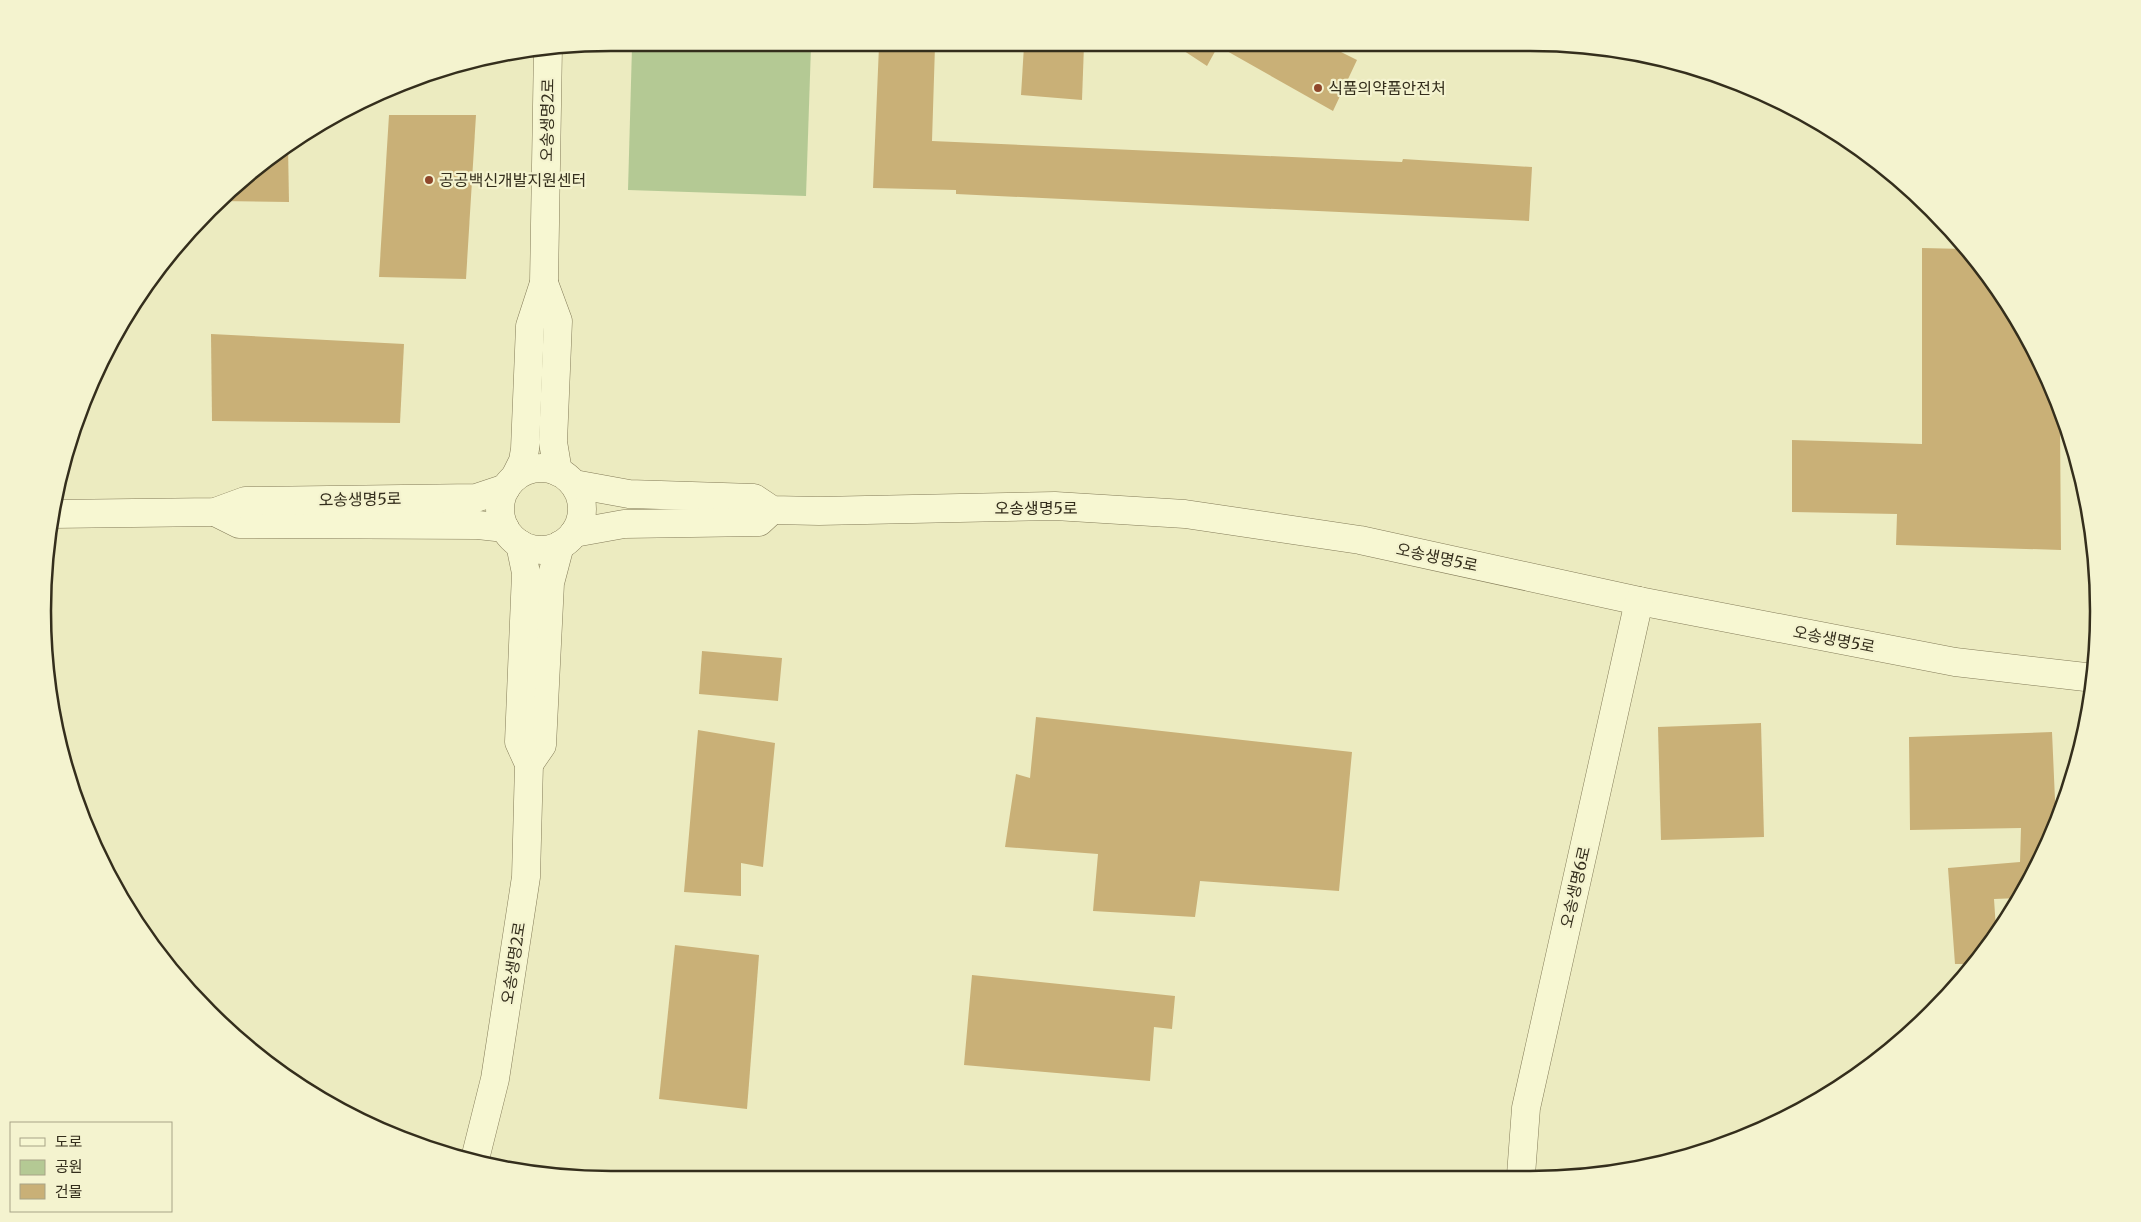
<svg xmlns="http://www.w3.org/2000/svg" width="2141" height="1222" viewBox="0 0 2141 1222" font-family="Merriweather,'Noto Sans KR',serif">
<rect width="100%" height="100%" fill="#ecebc0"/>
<polygon fill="#b4c994" points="811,46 806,196 628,190 632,47"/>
<g fill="#c9b077">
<polygon points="1084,45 1082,100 1021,95 1024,46"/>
<polygon points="1175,45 1327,45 1357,60 1333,111 1218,46 1207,66"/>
<polygon points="879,46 935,46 932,141 1402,162 1403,159 1532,167 1529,221 956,194 956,190 873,188"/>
<polygon points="389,115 476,115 466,279 379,277"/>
<polygon points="288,146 289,202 219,201 265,160"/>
<polygon points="1922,248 1966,249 1981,265 2040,360 2065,427 2060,427 2061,550 1896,545 1897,514 1792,512 1792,440 1922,444"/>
<polygon points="211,334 404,344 400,423 212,421"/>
<polygon points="702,651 782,658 778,701 699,694"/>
<polygon points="1036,717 1352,752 1339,891 1200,881 1195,917 1093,911 1098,854 1005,847 1016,774 1030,778"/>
<polygon points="1761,723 1764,837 1661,840 1658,727"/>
<polygon points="698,730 775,743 763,867 741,863 741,896 684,892"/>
<polygon points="2052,732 2056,822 2022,896 2020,898 1994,899 1996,929 1970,964 1955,964 1948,868 2020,862 2021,828 1910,830 1909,737"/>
<polygon points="675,945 759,955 747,1109 659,1099"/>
<polygon points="972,975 1175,996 1172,1029 1154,1027 1150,1081 964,1065"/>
</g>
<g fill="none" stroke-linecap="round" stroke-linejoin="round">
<defs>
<g id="minor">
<polyline points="544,283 558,321 553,442 558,472"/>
<circle cx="541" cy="509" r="41"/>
<polyline points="515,477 523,461 525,449 530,326 544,283 548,47"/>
<polyline points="574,484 629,494 754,498 772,510 819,511 1055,506 1185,514 1360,540 1639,601 1955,662 2094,678"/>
<polyline points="215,512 239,524 478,525 505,528"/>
<polyline points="52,514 215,512 245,501 476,498 506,488"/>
<polyline points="574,533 624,524 759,522 772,510"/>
<polyline points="529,764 542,745 550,583 560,545"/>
<polyline points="475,1159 495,1079 526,877 529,764 519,742 526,573 520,544"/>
<polyline points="1521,1175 1526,1108 1639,601"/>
</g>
</defs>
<use href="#minor" stroke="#847c59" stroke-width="29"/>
<use href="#minor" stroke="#f7f7d2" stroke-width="28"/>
</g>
<g fill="#90472b" stroke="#f4f3cf" stroke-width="2">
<circle cx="1318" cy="88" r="5"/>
<circle cx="429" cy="180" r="5"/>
</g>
<g text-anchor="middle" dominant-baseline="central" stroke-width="4.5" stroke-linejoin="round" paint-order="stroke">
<g font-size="16" fill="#342e1c" stroke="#f4f3cf" text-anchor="start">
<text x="1328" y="88">식품의약품안전처</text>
<text x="439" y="180">공공백신개발지원센터</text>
</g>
<g font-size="16" fill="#342e1c" stroke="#f4f3cf">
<text transform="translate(547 120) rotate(-89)">오송생명2로</text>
<text transform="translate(360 499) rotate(-1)">오송생명5로</text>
<text x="1036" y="508">오송생명5로</text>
<text transform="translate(1437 557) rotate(12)">오송생명5로</text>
<text transform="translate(1834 639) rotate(11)">오송생명5로</text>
<text transform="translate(1575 887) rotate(-77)">오송생명6로</text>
<text transform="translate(513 963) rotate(-81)">오송생명2로</text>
</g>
</g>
<path d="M0 0H2141V1222H0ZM611 51H1530A560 560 0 0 1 2090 611V611A560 560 0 0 1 1530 1171H611A560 560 0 0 1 51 611V611A560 560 0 0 1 611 51Z" fill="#f4f3cf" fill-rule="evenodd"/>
<path fill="none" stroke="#342e1c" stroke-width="2.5" d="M611 51H1530A560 560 0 0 1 2090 611V611A560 560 0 0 1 1530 1171H611A560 560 0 0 1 51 611V611A560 560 0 0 1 611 51Z"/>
<rect x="10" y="1122" width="162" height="90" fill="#f4f3cf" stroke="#a7a487"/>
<rect x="20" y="1138" width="25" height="8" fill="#f7f7d2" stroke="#a7a487"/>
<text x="55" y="1147" font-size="15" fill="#342e1c">도로</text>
<rect x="20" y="1160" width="25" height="15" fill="#b4c994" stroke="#a7a487"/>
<text x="55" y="1172" font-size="15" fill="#342e1c">공원</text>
<rect x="20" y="1184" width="25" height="15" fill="#c9b077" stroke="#a7a487"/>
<text x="55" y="1197" font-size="15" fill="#342e1c">건물</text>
</svg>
